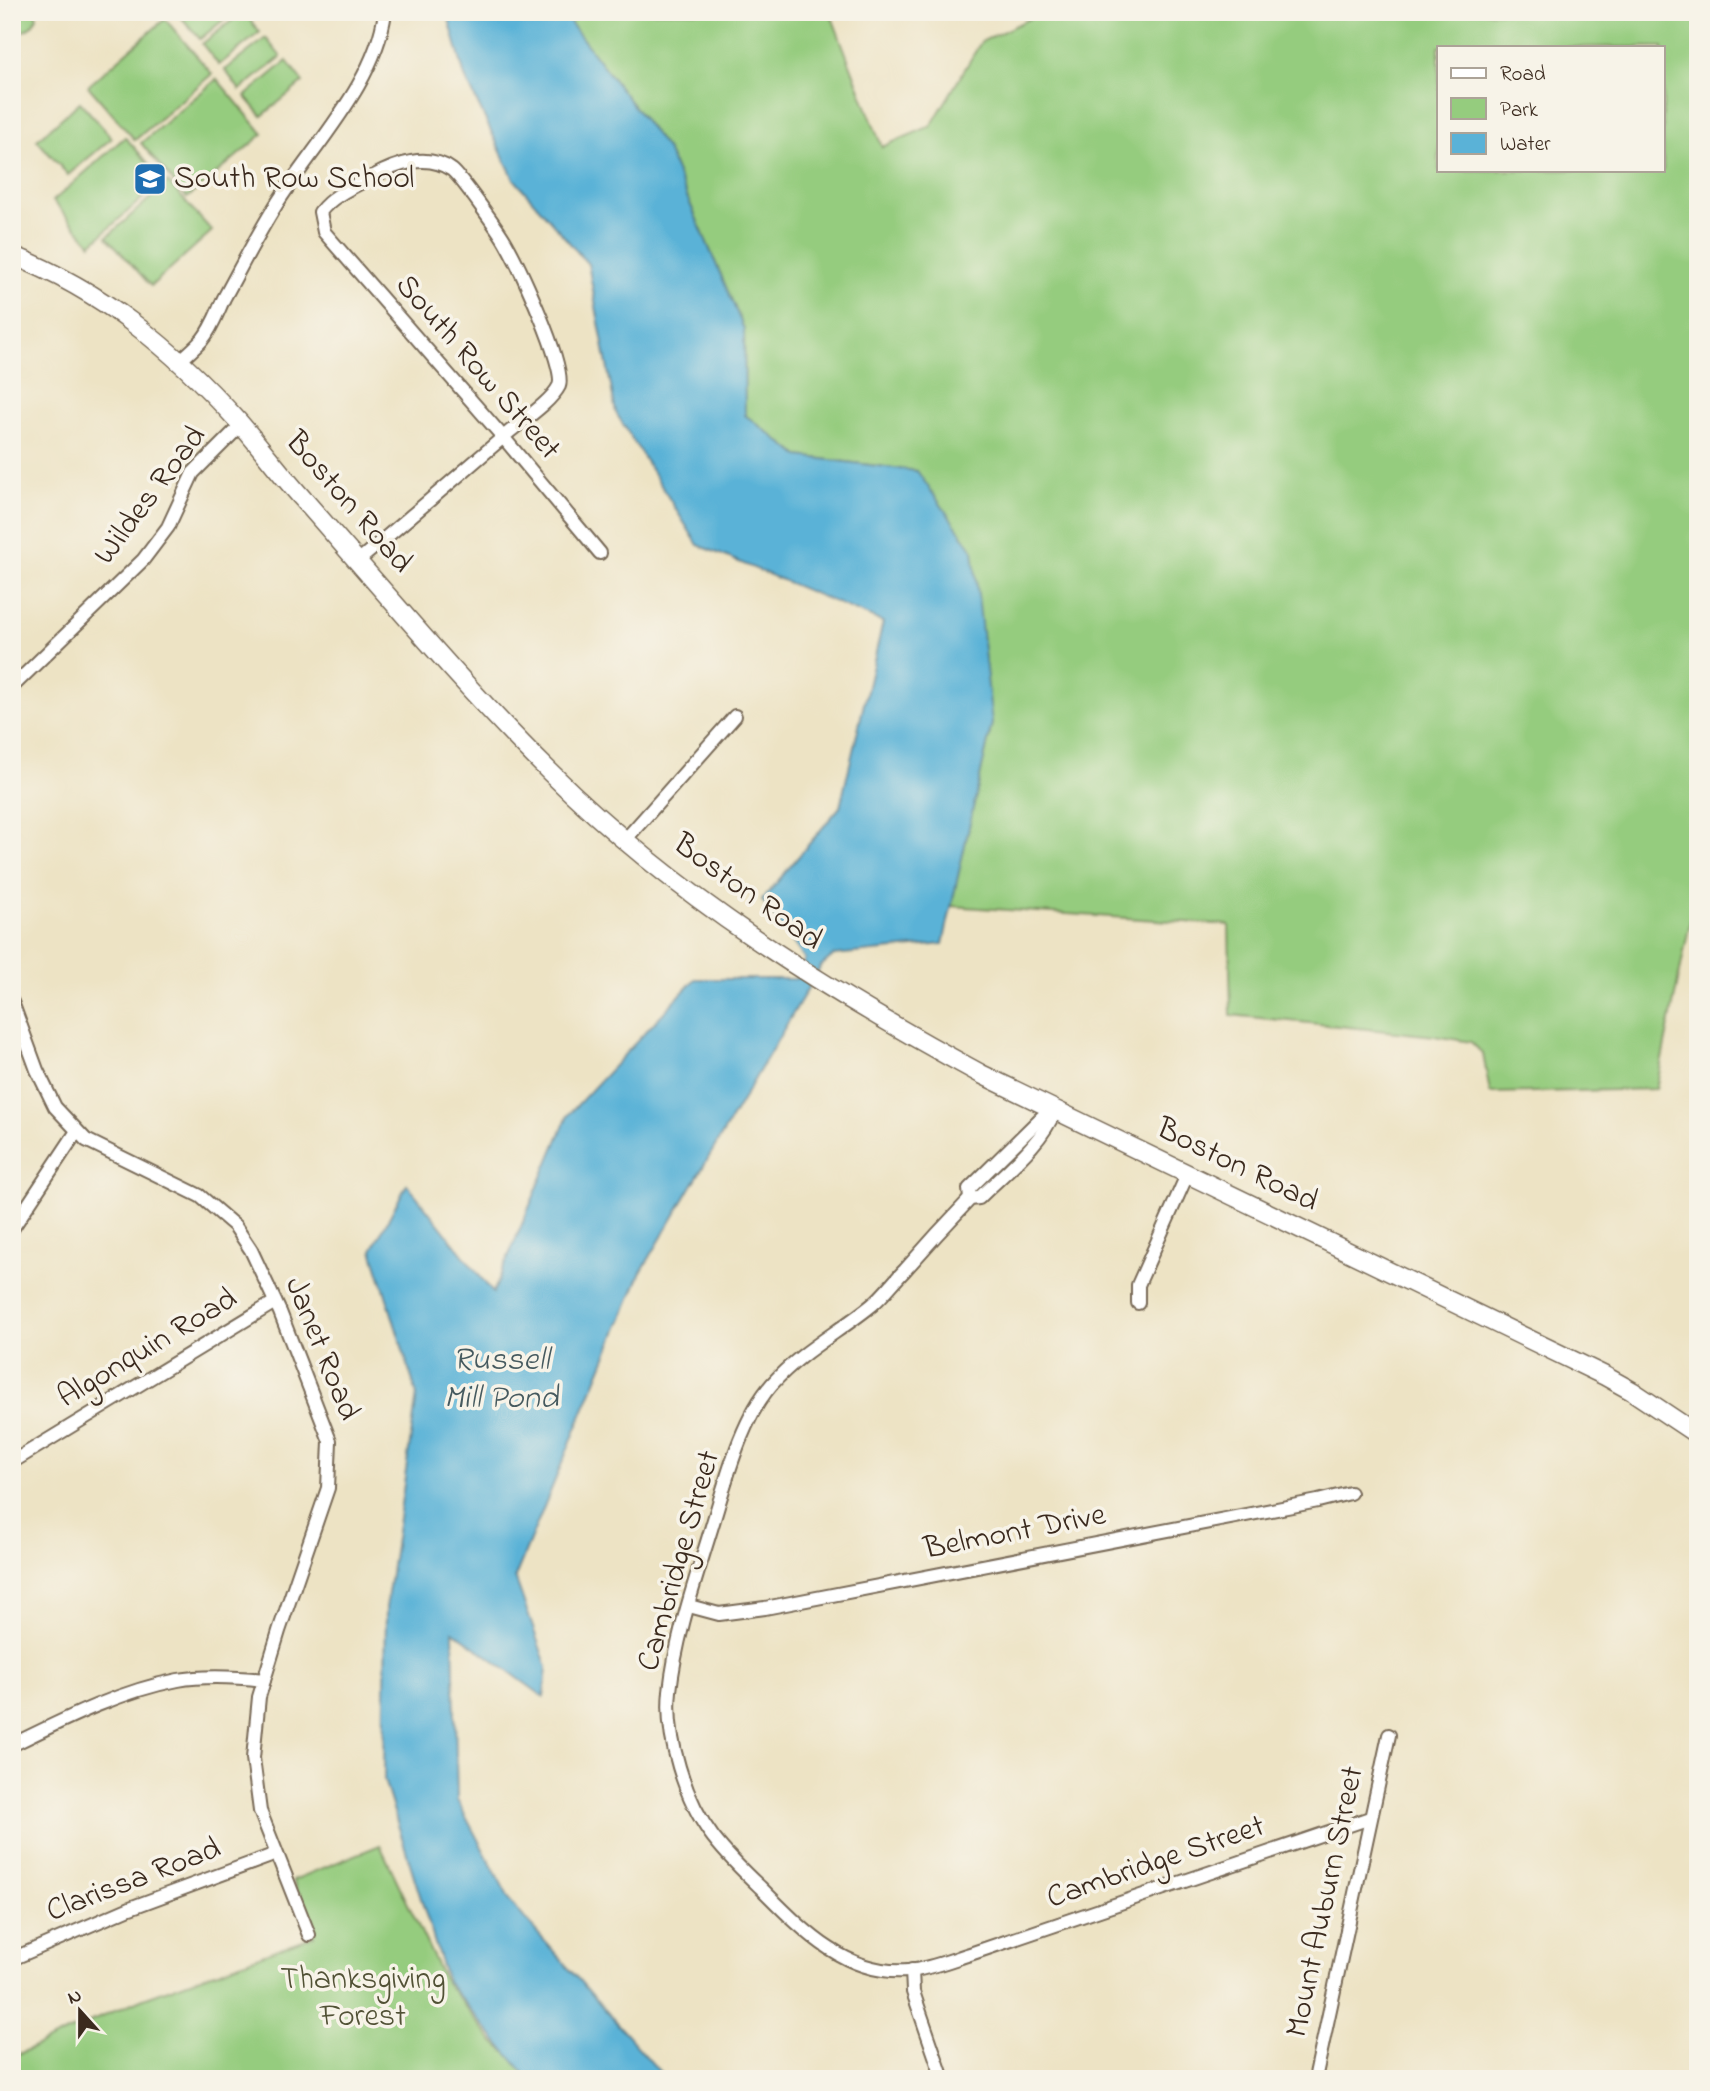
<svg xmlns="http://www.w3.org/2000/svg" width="1710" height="2091" viewBox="0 0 1710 2091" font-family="'Indie Flower',sans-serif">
<rect width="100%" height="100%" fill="#f7f3e8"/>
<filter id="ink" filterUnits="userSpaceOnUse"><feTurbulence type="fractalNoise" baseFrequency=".0143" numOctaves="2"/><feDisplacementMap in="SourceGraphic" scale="14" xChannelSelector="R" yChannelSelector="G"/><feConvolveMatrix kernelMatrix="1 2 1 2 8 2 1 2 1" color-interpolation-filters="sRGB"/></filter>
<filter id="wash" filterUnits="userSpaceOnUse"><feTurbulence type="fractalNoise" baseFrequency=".00686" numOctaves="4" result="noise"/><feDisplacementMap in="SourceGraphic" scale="28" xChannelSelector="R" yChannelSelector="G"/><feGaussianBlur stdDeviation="1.57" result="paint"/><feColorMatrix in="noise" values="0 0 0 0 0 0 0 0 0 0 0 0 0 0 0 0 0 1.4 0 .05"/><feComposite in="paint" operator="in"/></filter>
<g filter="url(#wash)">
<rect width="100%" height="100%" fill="#ede3c4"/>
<g fill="#95cc7e" stroke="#687b4e" stroke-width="2" fill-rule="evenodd">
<path d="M12,12h23l2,5c-5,12 -12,15 -25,16z"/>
<polygon points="189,12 233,12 200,39 182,18"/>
<polygon points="243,12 260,32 219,65 202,44"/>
<path d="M562,12h268l52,135 49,-21 50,-84 62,-30h655v871l-42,206 -166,4 -7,-39 -12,-12 -36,-6 -204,-21 -2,-90 -278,-19 41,-183 -75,-252 -118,-15 -54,-41 -1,-86 -77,-179zM1439,47h224v123h-224z"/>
<polygon points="165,19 212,74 135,140 88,86"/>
<polygon points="266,38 281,57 240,90 225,70"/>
<polygon points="287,61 303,82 262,116 245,96"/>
<polygon points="217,79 263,134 187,198 141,143"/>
<polygon points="80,102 112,138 68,175 37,140"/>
<polygon points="125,137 163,180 91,244 53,201"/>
<polygon points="168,182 212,231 151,286 107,237"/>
<polygon points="380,1845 444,1980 492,2040 536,2079 12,2079 12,2057 141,1999 314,1936 293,1880"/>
</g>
<polygon fill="#5ab2d7" stroke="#4a6e7a" stroke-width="2" points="447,12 562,12 667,150 744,329 745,415 799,456 917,471 973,550 992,723 943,944 834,955 821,966 640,1274 515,1577 547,1667 544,1697 453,1631 457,1800 512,1904 666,2079 529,2079 447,1982 384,1780 386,1607 417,1395 372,1250 407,1184 493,1293 568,1115 695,979 796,979 805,959 762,900 840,807 883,622 698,545 616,413 588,264 514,179 465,77"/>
</g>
<g filter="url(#ink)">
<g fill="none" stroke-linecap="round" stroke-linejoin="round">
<defs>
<g id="street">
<path d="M179,362c7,-7 16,-14 23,-22 10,-12 15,-27 22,-42 17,-31 33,-63 52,-93 37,-59 100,-122 109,-193"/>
<path d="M358,561c50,-42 100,-85 150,-128 14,-12 43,-31 51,-47 8,-18 -41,-122 -53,-143 -6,-11 -45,-66 -54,-73 -25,-18 -56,-6 -80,7 -19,10 -39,18 -52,35l4,20 179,205 97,116"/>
<polyline points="12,687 143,560 168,527 193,473 241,425"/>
<polyline points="625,840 735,716"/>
<polyline points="12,1002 37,1070 55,1107 86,1140 200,1196 235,1226 251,1250 280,1312 330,1441 328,1488 279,1631 259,1697 253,1758 260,1811 309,1935"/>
<path d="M1055,1110c-13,34 -50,62 -76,88l-9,1c-22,23 -44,47 -65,71 -11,11 -21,25 -33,35 -33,27 -72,47 -100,79 -31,35 -46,97 -60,142 -16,53 -36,109 -42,165 -5,46 15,109 43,146 14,18 31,35 47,50 41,41 85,89 148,84 21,-2 43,-11 62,-17l400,-136"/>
<polyline points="970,1199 969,1189 1042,1117 1055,1110"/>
<polyline points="12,1229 77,1131"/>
<polyline points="1138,1303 1138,1285 1187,1175"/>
<polyline points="12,1462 275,1302"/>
<polyline points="689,1606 719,1614 765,1608 1318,1501 1350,1493"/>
<path d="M12,1745c53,-26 108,-54 166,-65 28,-5 58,-3 86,0"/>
<polyline points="12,1959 130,1908 276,1854"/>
<polyline points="912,1970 913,1992 943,2079"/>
<polyline points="1315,2079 1389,1735"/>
</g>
<path id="secondary" d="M12,255c91,36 161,94 226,166 23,26 43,54 66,79 80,91 160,187 246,272 126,125 276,218 431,302l624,302 27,15 66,44"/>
</defs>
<use href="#street" stroke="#796b58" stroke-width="16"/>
<use href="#secondary" stroke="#796b58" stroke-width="21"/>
<use href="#street" stroke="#fff" stroke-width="12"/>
<use href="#secondary" stroke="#fff" stroke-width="18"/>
</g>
</g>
<defs>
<symbol id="school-square" viewBox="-11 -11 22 22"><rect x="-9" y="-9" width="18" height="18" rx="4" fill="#1f6fb2" stroke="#f7f3e8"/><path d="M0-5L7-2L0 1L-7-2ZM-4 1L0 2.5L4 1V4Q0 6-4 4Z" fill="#fff"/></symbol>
</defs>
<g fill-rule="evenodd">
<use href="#school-square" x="131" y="160" width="38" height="38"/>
</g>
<g text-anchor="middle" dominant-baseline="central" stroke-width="7" stroke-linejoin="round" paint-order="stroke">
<g font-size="32" fill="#3b2a1e" stroke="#f7f3e8" text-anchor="start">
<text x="174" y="179">South Row School</text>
</g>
<g font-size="32" fill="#3b2a1e" stroke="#f7f3e8">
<text transform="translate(477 368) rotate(49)">South Row Street</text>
<text transform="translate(151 496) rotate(-53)">Wildes Road</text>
<text transform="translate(348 503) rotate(49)">Boston Road</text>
<text transform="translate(747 893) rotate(36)">Boston Road</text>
<text transform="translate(1237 1166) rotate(26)">Boston Road</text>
<text transform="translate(148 1349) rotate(-31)">Algonquin Road</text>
<text transform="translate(321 1349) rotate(68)">Janet Road</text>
<text transform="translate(1015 1533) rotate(-11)">Belmont Drive</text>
<text transform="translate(680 1561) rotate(-74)">Cambridge Street</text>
<text transform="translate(1156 1863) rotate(-19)">Cambridge Street</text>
<text transform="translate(134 1881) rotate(-21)">Clarissa Road</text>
<text transform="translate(1326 1902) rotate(-78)">Mount Auburn Street</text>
</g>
<g font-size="32" fill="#525236" stroke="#f7f3e8">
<text x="363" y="1980">Thanksgiving<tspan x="363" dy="37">Forest</tspan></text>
</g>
<g font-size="33" font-style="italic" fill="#465a5f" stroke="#f7f3e8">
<text x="501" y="1361">Russell<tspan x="501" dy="38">Mill Pond</tspan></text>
</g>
</g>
<rect width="1710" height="2091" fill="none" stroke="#f7f3e8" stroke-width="42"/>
<rect x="1437" y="46" width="228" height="126" fill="#f7f3e8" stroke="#aca397" stroke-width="2"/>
<rect x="1451" y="68" width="35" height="10" fill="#ffffff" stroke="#aca397" stroke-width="2"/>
<text x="1500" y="80" font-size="21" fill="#3b2a1e">Road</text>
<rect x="1451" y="98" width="35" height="21" fill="#95cc7e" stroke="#aca397" stroke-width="2"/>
<text x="1500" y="116" font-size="21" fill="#3b2a1e">Park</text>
<rect x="1451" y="133" width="35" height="21" fill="#5ab2d7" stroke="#aca397" stroke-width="2"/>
<text x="1500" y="150" font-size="21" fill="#3b2a1e">Water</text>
<g transform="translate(80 2011) rotate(339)" stroke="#f7f3e8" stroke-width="5" paint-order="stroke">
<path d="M0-5L12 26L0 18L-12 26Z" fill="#3b2a1e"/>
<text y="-10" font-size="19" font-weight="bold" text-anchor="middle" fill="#3b2a1e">N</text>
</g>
</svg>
